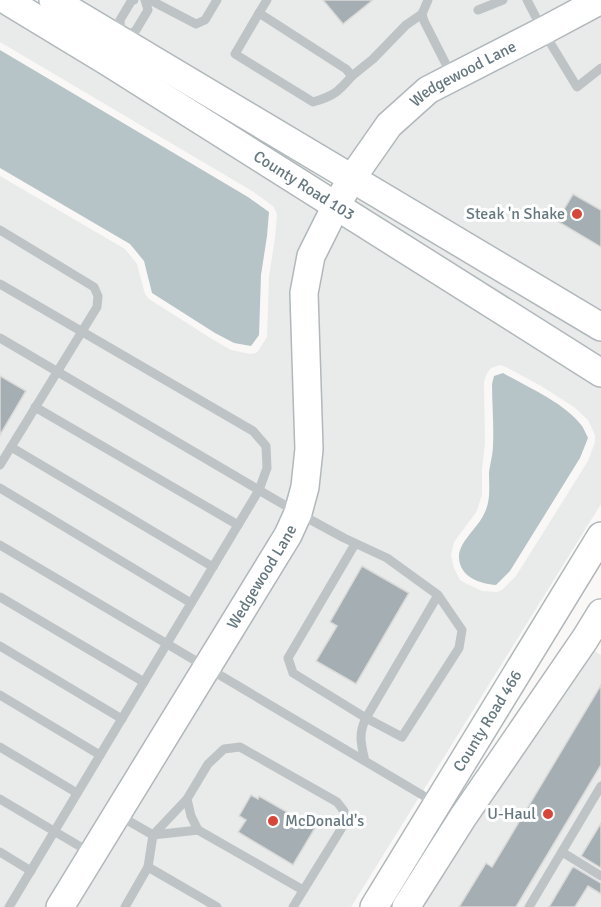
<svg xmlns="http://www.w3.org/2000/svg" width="601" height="907" viewBox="0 0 601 907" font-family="Signika,sans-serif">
<rect width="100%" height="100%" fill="#f9f8f6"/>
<g fill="#e9eaea" fill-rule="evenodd">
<polygon points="69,0 584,0 421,83 349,166"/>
<polygon points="0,6 324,208 300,448 289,509 49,907 0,907 0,176 125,249 137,264 145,294 149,299 212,339 231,350 250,354 256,353 258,351 267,337 269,277 275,238 277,214 273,206 252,191 0,42"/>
<polygon points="601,12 601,317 365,176 396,132 434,97"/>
<polygon points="356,190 601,337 601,363 348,203"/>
<path d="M340,218l261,165v121l-250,403h-280l225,-367 18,-245 6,-35zM500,365l6,2 35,19 33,21 14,13 7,15v7l-7,19 -72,115 -14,14 -5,2 -15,-1 -17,-8 -5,-3 -6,-12 -3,-13 3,-13 23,-31 5,-17v-25l3,-25 -1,-62 3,-9 4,-5z"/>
<polygon points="590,648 601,655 601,907 422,907 531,735"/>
</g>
<g fill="#b7c4c7">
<polygon points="0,50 248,197 269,212 267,236 261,275 259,335 251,346 234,343 215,333 152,293 144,261 130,244 0,168"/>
<path d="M503,373c24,14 62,30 79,53 2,3 4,8 6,12l-8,20 -70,113 -14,14c-16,-1 -36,-8 -37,-27 -1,-16 19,-30 25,-44 7,-13 5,-27 5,-41 1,-9 4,-19 4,-28 1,-20 -1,-41 -1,-61l2,-8z"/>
</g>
<g fill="#a5afb3" stroke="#dadad9" stroke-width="1.5">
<polygon points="323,0 373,0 343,24"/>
<polygon points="573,194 601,210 601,247 557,221"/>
<polygon points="0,376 26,391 0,435"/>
<polygon points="362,566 409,593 356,684 316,661 337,626 330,622"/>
<polygon points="601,685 601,765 516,907 459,907 486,863 492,867"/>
<polygon points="251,795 258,799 259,796 315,828 293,865 238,832 246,820 239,816"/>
<polygon points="601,823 601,868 581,856"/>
<polygon points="574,867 601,883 601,894 588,886 575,907 549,907 572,868"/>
</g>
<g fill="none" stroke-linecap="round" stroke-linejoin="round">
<defs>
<g id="secondary">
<path id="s1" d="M6,0l102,62 493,311"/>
<polyline points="53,0 601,327"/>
<path id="s2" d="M60,907l228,-372 10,-22 7,-26 4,-38 -5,-156 7,-37 25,-50 16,-28 37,-53 39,-35 115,-59 58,-31"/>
<path id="s3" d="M374,907l227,-371"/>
<polyline points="406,907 463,817 585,639 601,613"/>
</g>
</defs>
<use href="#secondary" stroke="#b1b8bb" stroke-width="30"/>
<g stroke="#bec4c6" stroke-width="9">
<polyline points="150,0 196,24 205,20 217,0"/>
<polyline points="267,0 259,13 346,69 352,76 373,59 406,25 422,14"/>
<polyline points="428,0 422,14 424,21 452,76"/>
<polyline points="527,0 543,31 577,87 601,68"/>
<polyline points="478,10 503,0"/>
<path d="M259,13l-24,41 78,48c21,-6 25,-10 39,-26"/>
<polyline points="121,35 120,20 132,0 134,0"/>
<polyline points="124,39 136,30 148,10 145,0"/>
<polyline points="0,230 94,287 98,296 97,307 0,465"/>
<polyline points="0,284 253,431 266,446 267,468 259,490 9,907"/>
<polyline points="0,338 298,513 344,538 387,558 438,595 462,630 459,648 402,737 366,718 438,595"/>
<polyline points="35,407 238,525"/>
<polyline points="11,447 213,567"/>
<polyline points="0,488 191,603"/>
<path d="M355,544l-67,114 5,15 73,45c-8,16 -5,26 -1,43"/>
<polyline points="0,545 434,802"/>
<polyline points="0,597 144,682"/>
<polyline points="0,646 122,719"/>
<polyline points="0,695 100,755"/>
<polyline points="0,747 77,793"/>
<polyline points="0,799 91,853"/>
<polyline points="187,799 191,816 198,830"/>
<polyline points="120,816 153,835 148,867 217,907"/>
<polyline points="153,835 187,799 208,764 224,749 240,747 337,802 344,811 343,826 293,907"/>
<polyline points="153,835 198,830 303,890"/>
<polyline points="0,852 31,871"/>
<polyline points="562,852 601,876"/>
<polyline points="125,907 148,867"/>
<polyline points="529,907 601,786"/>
</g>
<use href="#secondary" stroke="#fff" stroke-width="27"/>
</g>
<g fill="#d64639" stroke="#fff" stroke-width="2">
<circle cx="577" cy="214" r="6"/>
<circle cx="548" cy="814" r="6"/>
<circle cx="273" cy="821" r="6"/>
</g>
<g text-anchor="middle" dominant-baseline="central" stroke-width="6" stroke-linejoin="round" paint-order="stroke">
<g font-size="16" fill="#66787f" stroke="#fff">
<text stroke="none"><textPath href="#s2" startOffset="963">Wedgewood Lane</textPath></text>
<text stroke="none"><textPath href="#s1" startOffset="351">County Road 103</textPath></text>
<text stroke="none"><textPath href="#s2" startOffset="387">Wedgewood Lane</textPath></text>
<text stroke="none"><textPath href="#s3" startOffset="218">County Road 466</textPath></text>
</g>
<g font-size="16" fill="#66787f" stroke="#fff" text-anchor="end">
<text x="565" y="214">Steak 'n Shake</text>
<text x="536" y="814">U-Haul</text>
<text x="285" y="821" text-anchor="start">McDonald's</text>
</g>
</g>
</svg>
